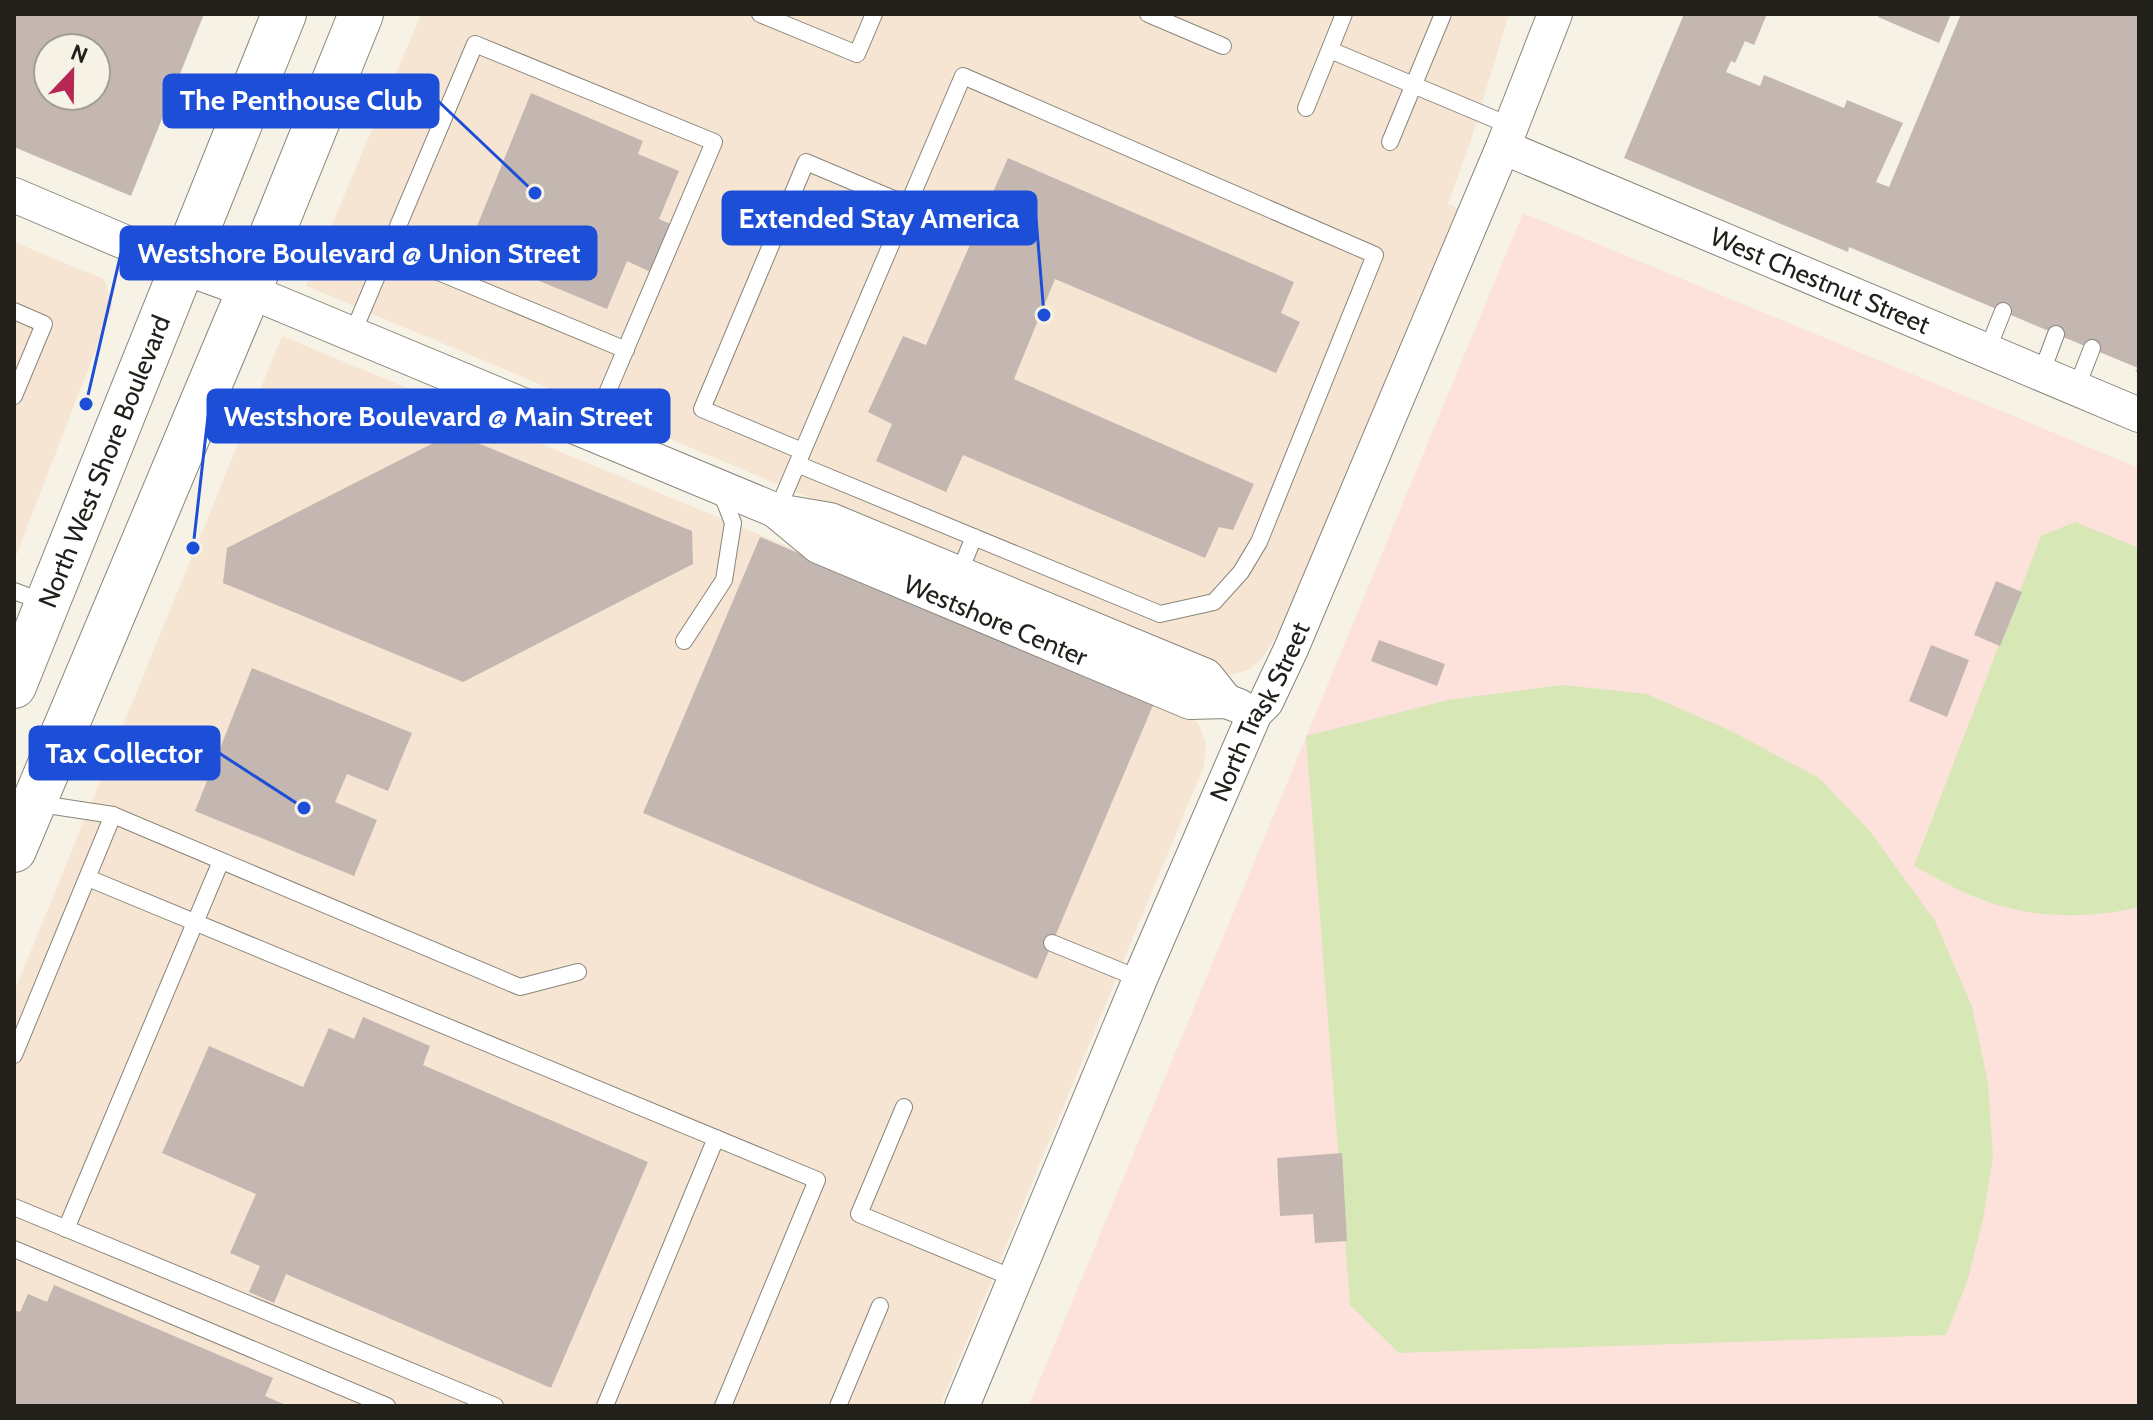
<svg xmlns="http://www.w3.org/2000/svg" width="2153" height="1420" viewBox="0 0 2153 1420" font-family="Cabin,sans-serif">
<rect width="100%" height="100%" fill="#f6f3e6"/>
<g fill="#f7e5d4">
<polygon points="421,14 1509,14 1470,143 1448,204 1459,209 1285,623 1261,660 1248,670 1231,675 306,286"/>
<polygon points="14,242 104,279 113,305 14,561"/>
<polygon points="282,336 1189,713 1200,726 1206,745 1204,766 940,1406 14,1406 14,992"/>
</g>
<polygon fill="#fce2db" points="1523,213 2139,468 2139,1406 1029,1406"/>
<g fill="#d7e7b6">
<path d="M2075,522l64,26v359c-53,13 -114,11 -164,-10 -21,-8 -41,-21 -61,-31l127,-330z"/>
<polygon points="1563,685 1647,694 1731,731 1819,778 1869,830 1935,921 1972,1007 1988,1083 1993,1156 1983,1220 1967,1282 1946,1335 1399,1353 1350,1305 1306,736 1448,700"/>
</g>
<g fill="#c4b7b2" fill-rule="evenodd">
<path d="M14,14h190l-73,182 -117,-49zM48,48h48v48h-48z"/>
<polygon points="1684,14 1767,14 1754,45 1745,41 1735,63 1731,61 1726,72 1760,86 1764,75 1844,108 1847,100 1903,123 1876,182 1889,187 1961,14 2139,14 2139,373 2135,371 2138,368 2056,334 1849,247 1848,252 1624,158"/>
<polygon points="1879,14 1951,14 1939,43 1878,17"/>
<polygon points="531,93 643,141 638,154 679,171 659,219 675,226 655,274 627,261 607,309 467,251"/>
<polygon points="1008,158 1294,282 1281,313 1300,322 1276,373 1055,279 1014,379 1254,484 1233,530 1219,527 1205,558 963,455 946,492 876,461 892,424 868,412 903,336 926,345"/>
<polygon points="453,433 692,531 693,564 463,682 223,583 227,548"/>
<polygon points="760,537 1154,703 1037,979 643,813"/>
<polygon points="1996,581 2022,592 2000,646 1974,635"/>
<polygon points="1379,640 1445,664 1437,686 1371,661"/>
<polygon points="1931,645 1969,660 1947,717 1909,701"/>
<polygon points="252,668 412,733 388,791 347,774 335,802 377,820 354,876 195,811"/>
<polygon points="363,1017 430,1046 423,1065 648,1162 551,1388 286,1274 274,1303 249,1292 260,1266 230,1253 256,1194 162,1153 209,1046 303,1087 329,1028 354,1039"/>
<polygon points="1342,1153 1347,1241 1315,1243 1313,1214 1280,1216 1277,1158"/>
<polygon points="54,1285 273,1378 265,1396 288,1406 14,1406 14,1310 20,1312 28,1294 47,1302"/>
</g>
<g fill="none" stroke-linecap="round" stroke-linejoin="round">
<defs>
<g id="lane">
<polyline points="760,14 857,54 874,14"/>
<polyline points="1148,14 1223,46"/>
<polyline points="1330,50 1511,126"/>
<polyline points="1306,108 1344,14"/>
<polyline points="1390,142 1443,14"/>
<polyline points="388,251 626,350"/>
<polyline points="14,311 44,324 14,396"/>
<polyline points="352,335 475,44 714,142 590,433"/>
<polyline points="1987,351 2003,311"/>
<polyline points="2041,374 2056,334"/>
<polyline points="2076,389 2092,348"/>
<polyline points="802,451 702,409 806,162 908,205"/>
<polyline points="777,511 963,76 1375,255 1259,542 1241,572 1214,602 1160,614 797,464"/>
<polyline points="959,573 974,537"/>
<polyline points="14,591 46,603"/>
<polyline points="684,641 724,580 733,523 720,489"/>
<polyline points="34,803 113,815 520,987 578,972"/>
<polyline points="88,878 817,1180 723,1406"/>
<polyline points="1052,943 1140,979"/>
<polyline points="14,1055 113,815"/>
<polyline points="904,1107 859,1214 1013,1278"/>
<polyline points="14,1207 495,1406"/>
<polyline points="66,1229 221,861"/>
<polyline points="14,1249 387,1406"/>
<polyline points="605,1406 716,1138"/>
<polyline points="838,1406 880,1306"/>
</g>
<g id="street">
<path id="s1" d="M1503,147l636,268"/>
<polyline points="14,195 183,267 249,291 777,511 830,520 1206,676 1226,701"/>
<path id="s2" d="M777,512l41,34 372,156 36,-1 13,5"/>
<path id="s3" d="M962,1406l178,-427 115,-266 11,-11 25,-53 212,-502 52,-133"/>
</g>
<g id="secondary">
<path id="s4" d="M14,686l270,-672"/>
<polyline points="14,850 249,291 361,14"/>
</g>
</defs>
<use href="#lane" stroke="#89857a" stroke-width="18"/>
<use href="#street" stroke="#89857a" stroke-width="36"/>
<use href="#secondary" stroke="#89857a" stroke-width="46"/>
<use href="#lane" stroke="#fff" stroke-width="16"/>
<use href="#street" stroke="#fff" stroke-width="34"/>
<use href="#secondary" stroke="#fff" stroke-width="44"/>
</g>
<g text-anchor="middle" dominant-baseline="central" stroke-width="8" stroke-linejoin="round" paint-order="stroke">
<g font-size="26" fill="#21201b" stroke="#f6f3e6">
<text stroke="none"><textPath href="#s1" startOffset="344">West Chestnut Street</textPath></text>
<text stroke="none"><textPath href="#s4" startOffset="242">North West Shore Boulevard</textPath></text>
<text stroke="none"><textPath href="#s2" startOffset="246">Westshore Center</textPath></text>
<text stroke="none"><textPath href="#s3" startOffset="756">North Trask Street</textPath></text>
</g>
</g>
<path fill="none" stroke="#1d4ed8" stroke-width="3" d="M535 193L438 101M1044 315L1036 218M86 404L121 253M193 548L208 416M304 808L219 753"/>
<g fill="#1d4ed8" stroke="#f6f3e6" stroke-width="3">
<circle cx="535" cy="193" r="8"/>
<circle cx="1044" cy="315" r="8"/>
<circle cx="86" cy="404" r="8"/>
<circle cx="193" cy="548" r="8"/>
<circle cx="304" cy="808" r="8"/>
</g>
<g fill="#1d4ed8" stroke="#1d4ed8" stroke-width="3">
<rect x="164" y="75" width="274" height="52" rx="8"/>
<rect x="723" y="192" width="313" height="52" rx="8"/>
<rect x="121" y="227" width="475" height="52" rx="8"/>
<rect x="208" y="390" width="461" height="52" rx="8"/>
<rect x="30" y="727" width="189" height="52" rx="8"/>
</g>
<g font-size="28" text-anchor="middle" font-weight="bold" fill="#fff">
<text x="301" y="110">The Penthouse Club</text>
<text x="879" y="228">Extended Stay America</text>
<text x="359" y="263">Westshore Boulevard @ Union Street</text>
<text x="438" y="426">Westshore Boulevard @ Main Street</text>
<text x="124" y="763">Tax Collector</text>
</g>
<rect width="2153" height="1420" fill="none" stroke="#21201b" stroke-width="32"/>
<g transform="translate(72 72) rotate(22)"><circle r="38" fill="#f6f3e6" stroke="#a19f95" stroke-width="2"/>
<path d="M0-6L14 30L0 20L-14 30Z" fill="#b62754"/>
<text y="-12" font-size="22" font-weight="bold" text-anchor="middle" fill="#21201b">N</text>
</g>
</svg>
